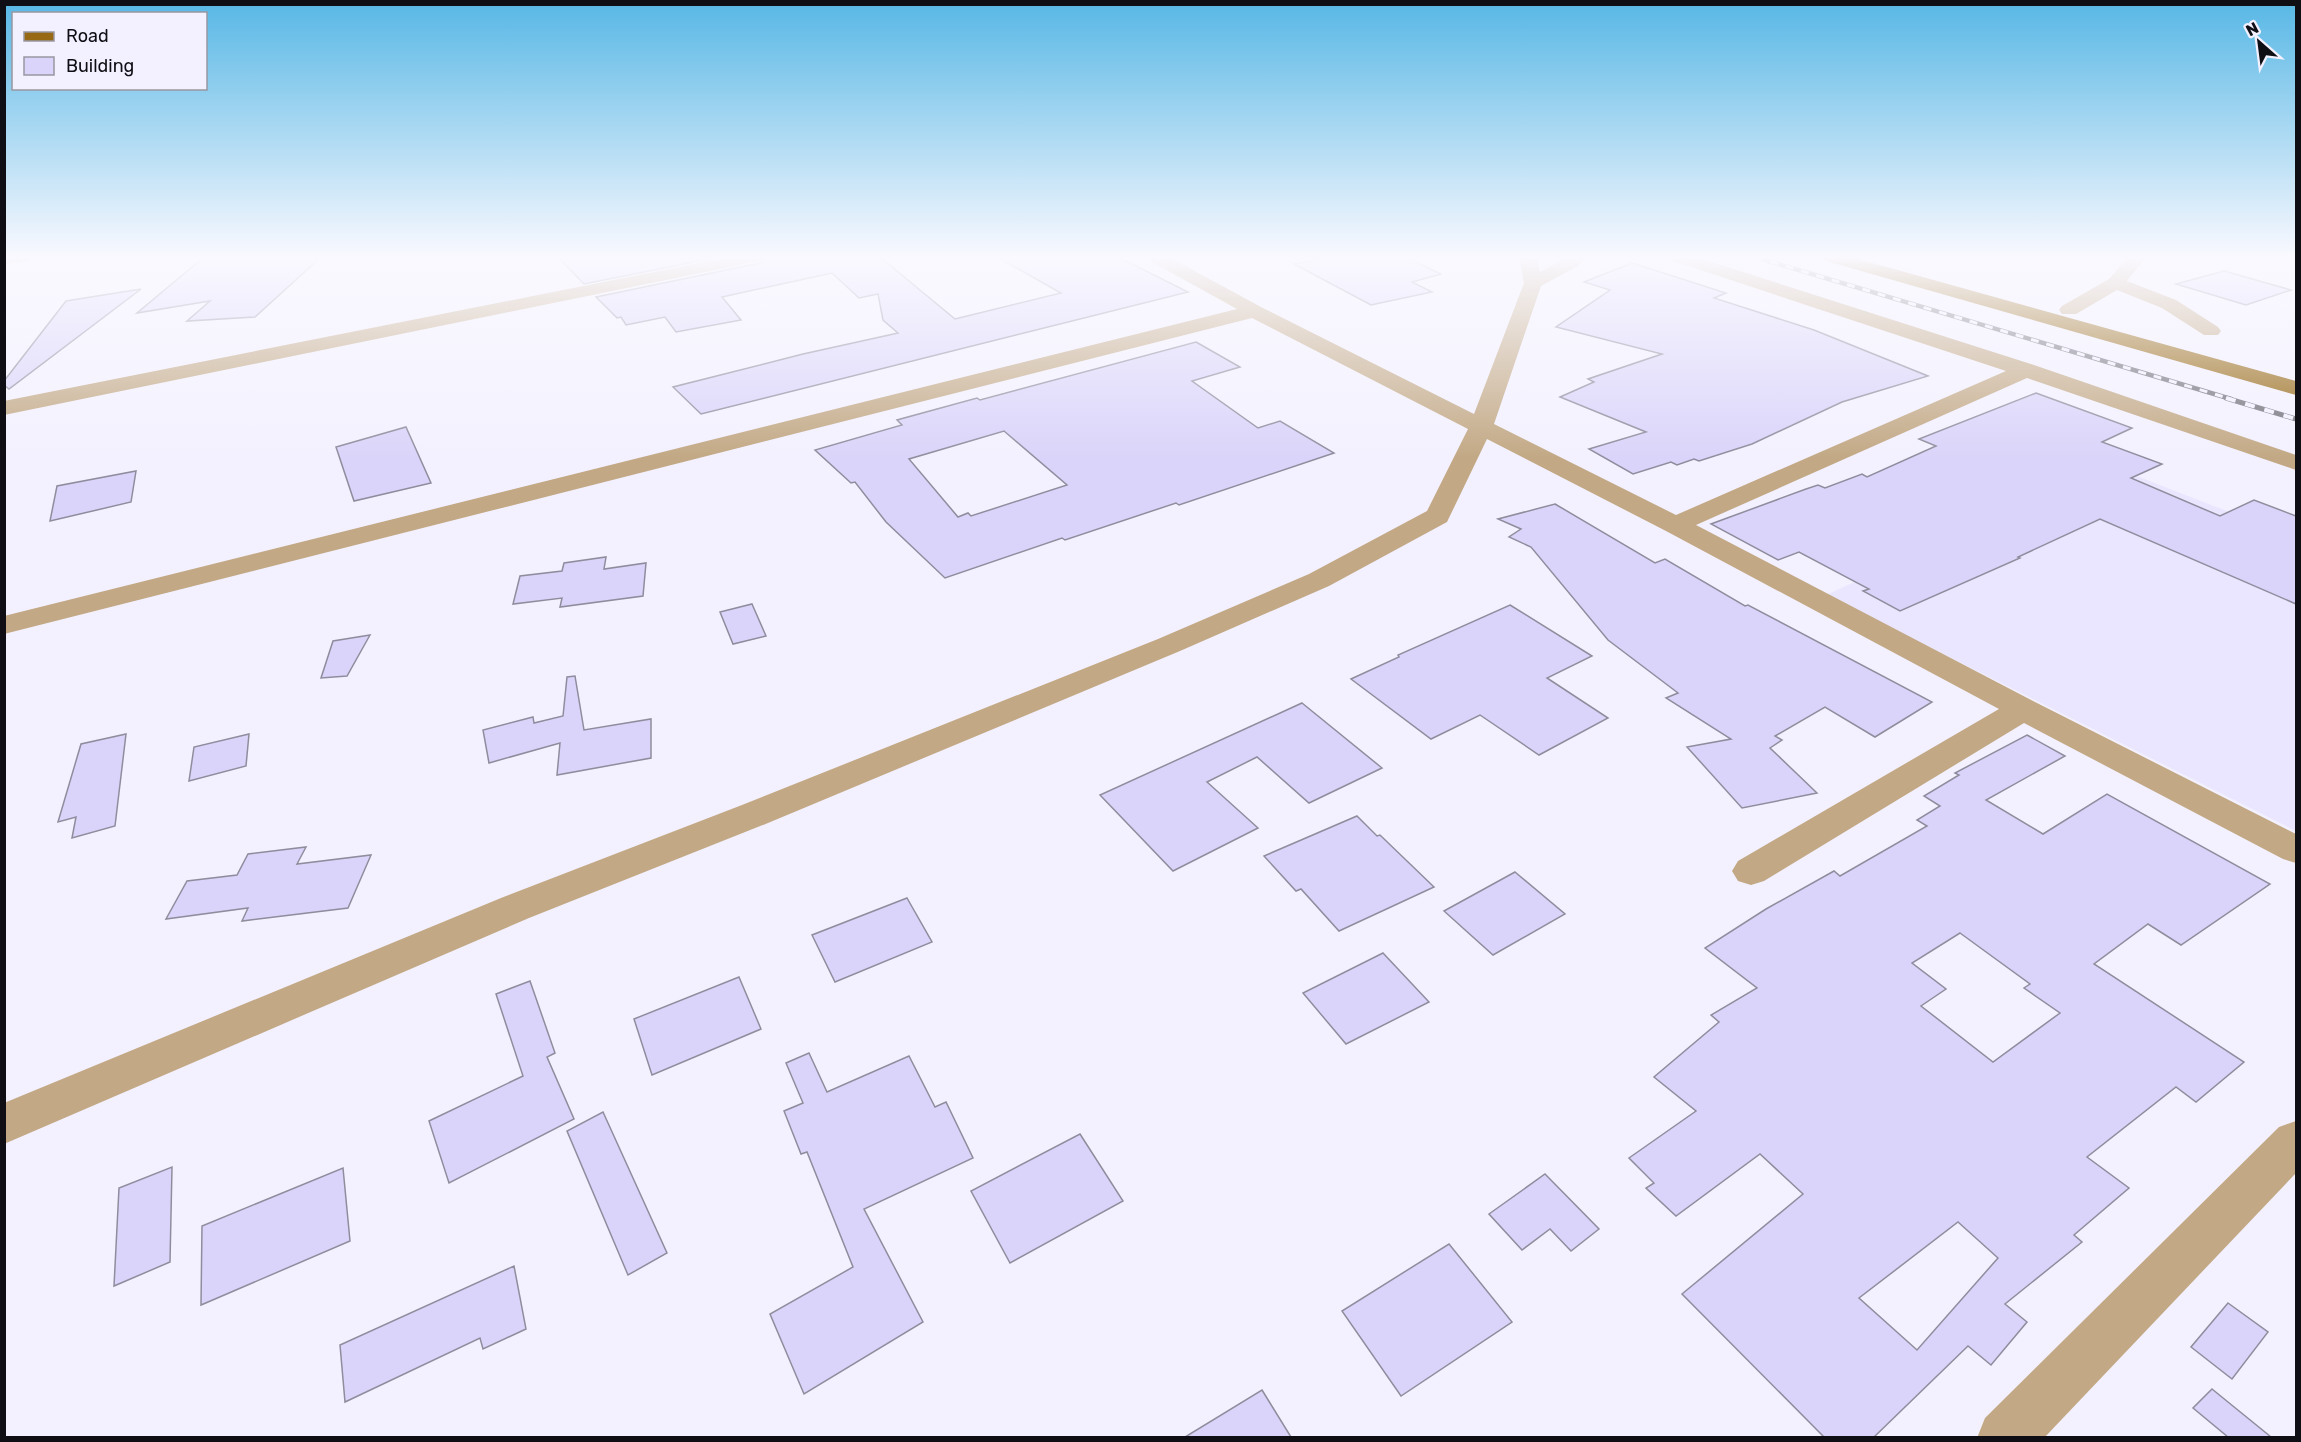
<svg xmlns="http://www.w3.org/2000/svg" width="2301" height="1442" viewBox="0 0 2301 1442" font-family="Rubik,sans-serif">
<rect width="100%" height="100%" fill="#f3f1ff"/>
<polygon fill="#eae6ff" points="2111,466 2296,538 2296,831 1826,595"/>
<g fill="#dad4fa" stroke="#8f8d9d" stroke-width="1.5" fill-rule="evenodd">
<polygon points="204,257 321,257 255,317 187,321 210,301 137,313"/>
<polygon points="558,257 719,257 584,284"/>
<polygon points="765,257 880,257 955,319 1061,293 997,257 1118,257 1188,292 701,414 673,387 803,354 898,333 883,320 878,294 859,298 832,273 722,297 741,320 676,332 665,317 626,325 621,317 617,318 596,297 760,263"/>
<polygon points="1332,257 1405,257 1441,274 1412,282 1432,292 1371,305 1294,264"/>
<polygon points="1632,263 1726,293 1714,298 1814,330 1928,376 1842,402 1752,444 1699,461 1694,459 1677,465 1671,462 1633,474 1589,449 1646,432 1560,397 1594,382 1588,379 1662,354 1556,327 1610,290 1584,282"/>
<polygon points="2224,271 2291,290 2246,305 2176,284"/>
<polygon points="141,289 9,389 4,385 4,381 66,301"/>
<path d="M1196,342l44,25 -48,14 66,47 22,-7 54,32 -155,52 -3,-2 -111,37 -3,-2 -117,40 -59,-56 -31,-40 -4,1 -36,-33 87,-25 -5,-5 80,-22 3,2zM1004,431l63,54 -96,31 -3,-3 -10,4 -49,-58z"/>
<polygon points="2036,393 2132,428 2102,442 2162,464 2131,478 2220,516 2254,500 2296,516 2296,604 2100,519 2018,557 2020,558 1900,611 1863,591 1869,589 1799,552 1778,560 1711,524 1806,489 1818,485 1825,488 1862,474 1867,477 1936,446 1919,439"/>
<polygon points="406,427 431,483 354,501 336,447"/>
<polygon points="136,471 131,502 50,521 57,486"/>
<polygon points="1555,504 1655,563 1665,559 1745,606 1748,605 1932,702 1875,737 1825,707 1775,736 1782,740 1770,748 1817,793 1742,808 1687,747 1731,739 1666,698 1678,693 1608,640 1531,547 1509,537 1521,529 1498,519"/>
<polygon points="606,557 604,569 646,563 643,596 560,607 562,598 513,604 520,576 562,571 564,563"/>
<polygon points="752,604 766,636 733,644 720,612"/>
<polygon points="1510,605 1592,656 1547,678 1608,718 1539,755 1480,715 1431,739 1351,679 1399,657 1398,655"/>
<polygon points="370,635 347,676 321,678 333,641"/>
<polygon points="575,676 584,730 651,719 651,758 557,775 560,743 489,763 483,730 533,717 534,723 563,716 567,677"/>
<polygon points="1302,703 1382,768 1309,803 1257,757 1207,782 1258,828 1173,871 1100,795"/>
<polygon points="126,734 115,826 72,838 76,817 58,822 81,744"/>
<polygon points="249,734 246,766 189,781 194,747"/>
<path d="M2027,735l38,21 -79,44 57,34 64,-40 163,90 -89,61 -33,-21 -54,40 150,98 -48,40 -20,-15 -89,70 42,31 -55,47 8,7 -77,62 22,18 -36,43 -23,-19 -94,91h-50l-142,-143 121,-100 -43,-40 -84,62 -30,-28 8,-5 -25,-25 67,-47 -42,-34 65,-55 -8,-7 46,-27 -52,-40 61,-39 68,-38 6,5 87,-50 -10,-6 23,-14 -16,-10 35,-21 -4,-2zM1960,933l70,51 -6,4 36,25 -67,49 -72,-56 25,-17 -34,-26zM1958,1222l40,36 -81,92 -58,-52z"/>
<polygon points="1357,816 1377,836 1380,835 1434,887 1339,931 1301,889 1296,891 1264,856"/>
<polygon points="306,847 297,864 371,855 348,908 242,921 248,908 166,919 187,881 237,875 248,854"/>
<polygon points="1515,872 1565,914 1493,955 1444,911"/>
<polygon points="907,898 932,942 835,982 812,935"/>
<polygon points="1383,953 1429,1002 1346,1044 1303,993"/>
<polygon points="739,977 761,1029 652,1075 634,1019"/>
<polygon points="530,981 555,1053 547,1057 574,1119 449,1183 429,1121 523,1076 496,994"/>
<polygon points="809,1053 827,1092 909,1056 935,1107 946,1102 973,1158 864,1209 923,1322 804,1394 770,1314 853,1267 807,1152 801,1154 784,1111 803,1103 786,1063"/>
<polygon points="603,1112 667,1253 628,1275 567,1131"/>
<polygon points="1080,1134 1123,1201 1010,1263 971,1191"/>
<polygon points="172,1167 170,1262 114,1286 119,1188"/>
<polygon points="343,1168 350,1241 201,1305 202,1226"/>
<polygon points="1545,1174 1599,1229 1571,1251 1550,1229 1522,1250 1489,1214"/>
<polygon points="1449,1244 1512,1322 1401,1396 1342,1311"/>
<polygon points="514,1266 526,1329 483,1349 480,1338 345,1402 340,1345"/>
<polygon points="2228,1303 2268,1332 2232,1379 2191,1347"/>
<polygon points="2212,1389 2271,1437 2228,1437 2193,1408"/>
<polygon points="1262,1390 1291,1437 1185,1437"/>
</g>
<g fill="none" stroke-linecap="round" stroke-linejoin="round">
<g fill="#c2a884" fill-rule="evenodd">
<polygon points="4,257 31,257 28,261 4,264"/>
<polygon points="729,257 763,257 760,261 754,262 4,415 4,401"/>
<polygon points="1147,257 1169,257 1261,307 1474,414 1524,283 1519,257 1537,257 1540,272 1567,257 1587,257 1578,266 1541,286 1494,424 1676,515 2006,371 1673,261 1670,257 1696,257 2034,365 2296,455 2296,470 2027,378 1696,525 2035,702 2296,834 2296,863 2283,859 2024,723 1764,881 1751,885 1738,881 1732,871 1738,861 1999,709 1666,531 1487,439 1447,522 1329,586 1180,651 768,823 529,918 4,1144 4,1103 501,898 742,805 1158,639 1309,574 1427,511 1468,429 1252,318 4,634 4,616 1237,309 1150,261"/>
<polygon points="2128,257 2146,257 2127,281 2176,300 2218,327 2221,331 2218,335 2204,335 2162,308 2117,290 2076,314 2062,314 2059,310 2062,306 2109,279"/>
<polygon points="2296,1121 2296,1173 2044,1438 1977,1438 1985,1418 2279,1127"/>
</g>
<polygon fill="#976915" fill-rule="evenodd" points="1823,257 1851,257 2296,381 2296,395 1826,261"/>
<defs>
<polyline id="rail-far1" points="1755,257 2231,399"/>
<polyline id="rail" points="2226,398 2296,419"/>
</defs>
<use href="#rail-far1" stroke="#74737d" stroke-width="4.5"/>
<use href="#rail" stroke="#74737d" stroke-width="5"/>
<use href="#rail-far1" stroke="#f3f1ff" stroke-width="3" stroke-dasharray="8" stroke-linecap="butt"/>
<use href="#rail" stroke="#f3f1ff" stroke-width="4" stroke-dasharray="10" stroke-linecap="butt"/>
</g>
<linearGradient id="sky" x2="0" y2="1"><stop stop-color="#57b7e5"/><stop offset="0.56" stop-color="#faf9ff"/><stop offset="1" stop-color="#faf9ff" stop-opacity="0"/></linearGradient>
<rect width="2301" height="459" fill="url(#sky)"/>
<rect width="2301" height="1442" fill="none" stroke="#0f0e14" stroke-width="12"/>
<rect x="12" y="12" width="195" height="78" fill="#f3f1ff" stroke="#9896a1" stroke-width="1.5"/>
<rect x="24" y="32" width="30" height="9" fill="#976915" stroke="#9896a1" stroke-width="1.5"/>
<text x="66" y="42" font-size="18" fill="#0f0e14">Road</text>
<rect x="24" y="57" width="30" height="18" fill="#dad4fa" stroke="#9896a1" stroke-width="1.5"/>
<text x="66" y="72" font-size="18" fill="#0f0e14">Building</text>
<g transform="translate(2259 42) rotate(332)" stroke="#f3f1ff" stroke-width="4.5" paint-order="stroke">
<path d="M0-4.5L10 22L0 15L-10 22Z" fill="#0f0e14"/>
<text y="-9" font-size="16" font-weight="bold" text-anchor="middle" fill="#0f0e14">N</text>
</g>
</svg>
